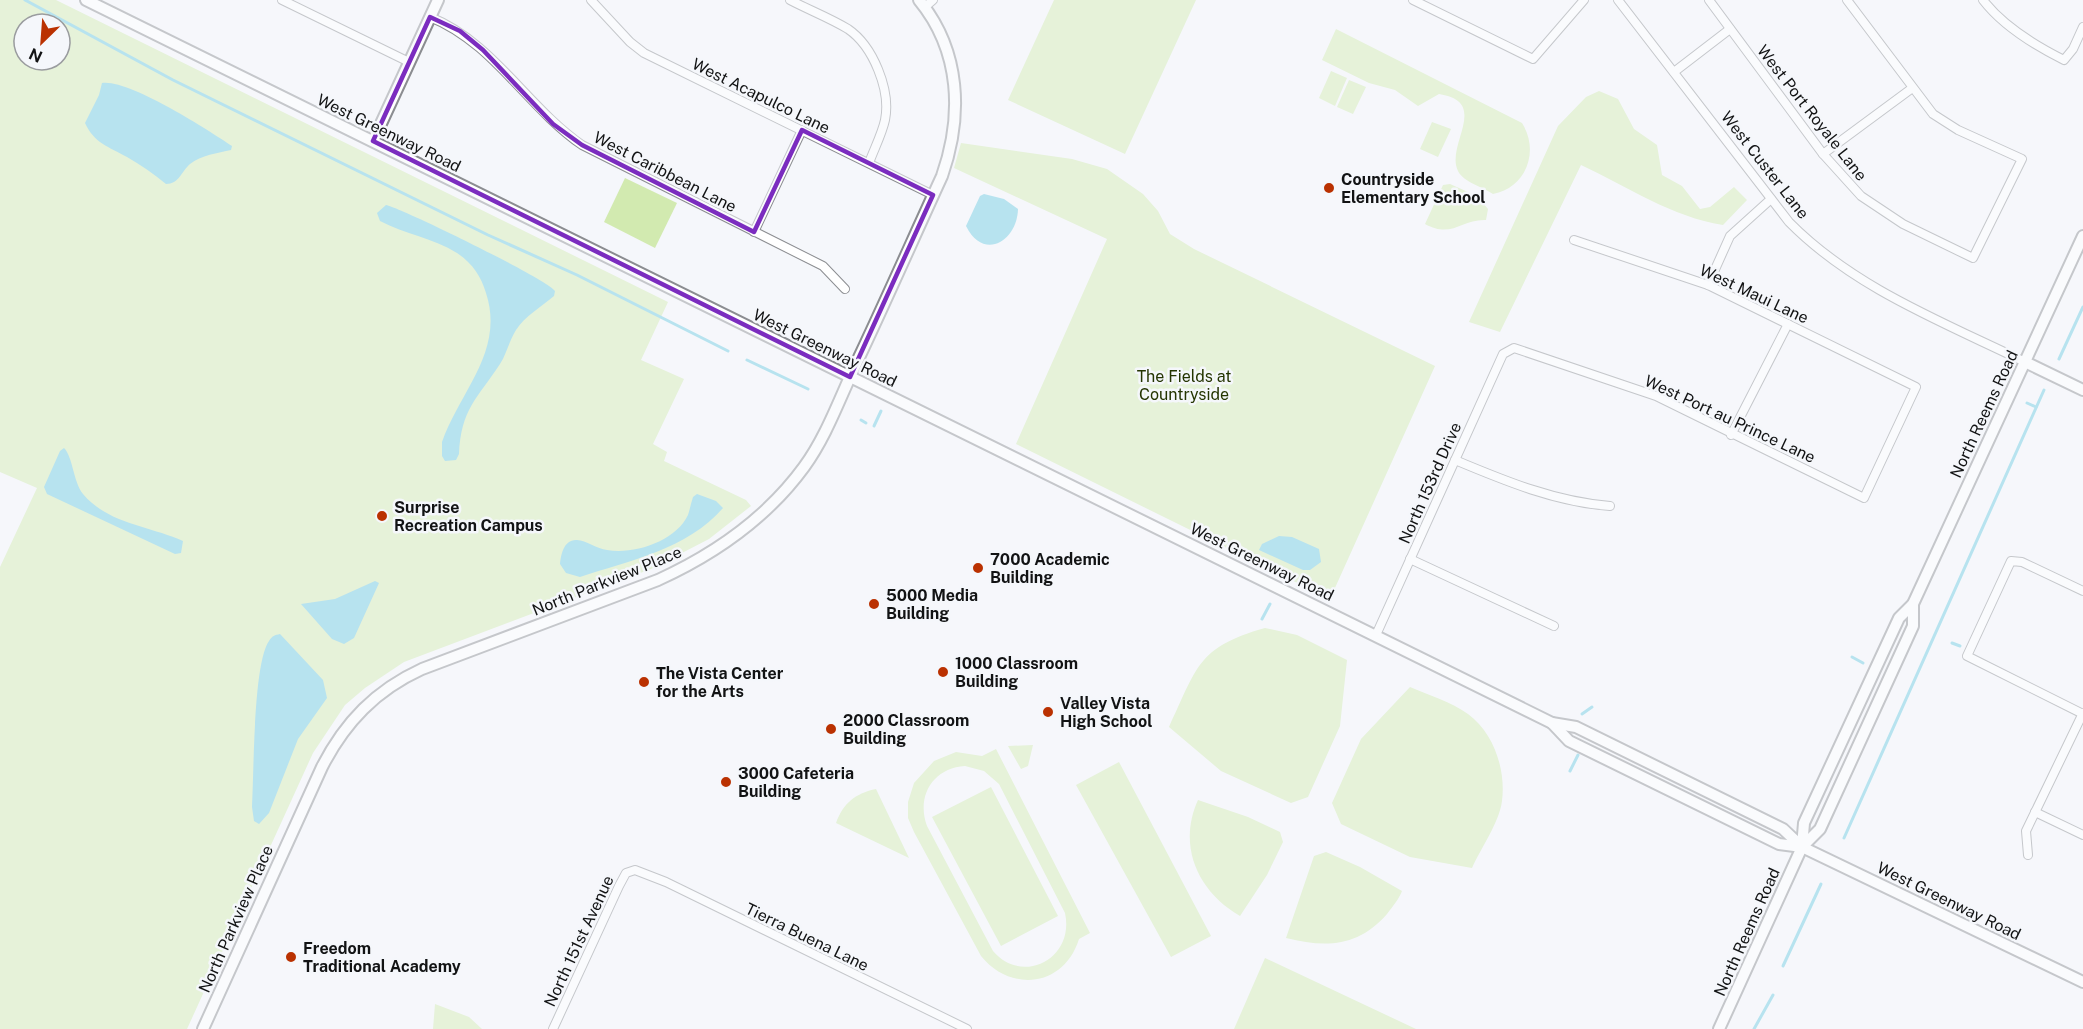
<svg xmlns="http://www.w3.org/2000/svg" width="2083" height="1029" viewBox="0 0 2083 1029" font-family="'Public Sans',sans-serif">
<rect width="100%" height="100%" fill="#f5f7fb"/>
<g fill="#d2eab0" fill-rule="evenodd">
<path d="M0,0h56l612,302 -27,58 43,19 -31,65 14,8 -3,9 82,39 5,6 -42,33 -58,30 -247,93 -39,26 -20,17 -32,48 -126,276h-187v-462l37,-79 -37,-16zM24,24h36v36h-36z"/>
<polygon points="1054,0 1196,0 1125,154 1008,100"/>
<path d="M1336,29l186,94c18,28 4,65 -29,71 -10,-7 -30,-12 -35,-23 -13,-26 33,-69 -19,-77l-21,12 -23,-16 -26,-7 -47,-23z"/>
<polygon points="1331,71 1347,78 1335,106 1319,98"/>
<polygon points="1349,80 1366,87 1353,114 1337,107"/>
<path d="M1599,91l19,8 16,30 23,16 5,30 20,11 18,23 10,-2 24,-20 13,13 -24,25c-51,-8 -95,-38 -142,-60l-81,167 -31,-10 89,-196 28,-29z"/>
<polygon points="1432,122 1451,129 1438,157 1420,149"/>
<polygon points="961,143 1072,159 1107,169 1143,194 1158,211 1170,234 1194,249 1435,366 1330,599 1016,444 1107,239 954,168"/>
<polygon points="625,178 677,203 655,248 604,222"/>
<path d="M1450,184l27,12 11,13 -2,11c-25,-1 -34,19 -61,4l18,-39z"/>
<path d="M1265,628l32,7 50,25 -7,66 -32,71 -17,6 -70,-32 -52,-44c28,-59 28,-80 96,-99z"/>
<path d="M1410,687c19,8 41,15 58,27 26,19 38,56 34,87 -3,22 -21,47 -30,67l-62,-11 -69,-33 -9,-21 29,-64z"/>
<polygon points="1033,745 1028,766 1021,769 1008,746"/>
<path d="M996,749l94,184 -11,6c-15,48 -68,54 -98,17l-67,-124 -6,-14v-16l6,-19 20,-22 22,-9 26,4zM965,766l19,5 15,13 66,129c10,45 -42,73 -72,38l-66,-125c-11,-30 6,-58 38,-60z"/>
<polygon points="1119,762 1211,936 1171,957 1076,785"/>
<polygon points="991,787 1058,916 1001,946 932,817"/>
<path d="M876,789l33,69 -73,-35c7,-20 20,-30 40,-34z"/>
<path d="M1198,800l50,17 32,15 3,10 -16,33 -27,41c-42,-24 -63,-70 -42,-116z"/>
<path d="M1326,852l34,15 42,24c-3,8 -9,15 -15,23 -29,33 -61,34 -101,24l28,-82z"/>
<polygon points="1265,958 1416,1029 1234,1029"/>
<polygon points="435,1004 469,1017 482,1029 433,1029"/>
</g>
<g fill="#6cc9e0">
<path d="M102,83c27,-4 106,47 130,63l-1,4c-13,3 -30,5 -41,14 -9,8 -11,20 -24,20 -12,-10 -25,-19 -39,-27 -18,-10 -33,-14 -42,-34l14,-28z"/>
<path d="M984,194l20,5 14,10c-1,33 -35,52 -52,17l14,-30z"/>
<path d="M386,205c18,4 162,75 169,86l-1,5c-13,11 -29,20 -38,34 -7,11 -9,23 -16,34 -23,35 -39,45 -41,90l-3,6 -11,1 -3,-5v-14c18,-51 63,-91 44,-149 -5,-17 -14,-30 -29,-40 -24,-15 -52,-19 -77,-32l-3,-8z"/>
<path d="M64,448c9,9 9,33 19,46 25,30 67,32 100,47l-2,12 -6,1 -128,-60 -3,-7 16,-36z"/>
<path d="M697,494l19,7 7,7c-35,41 -95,53 -143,69l-14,-4 -6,-9c1,-10 4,-25 17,-24 9,0 20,9 30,10 27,5 69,-9 81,-35 2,-6 3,-12 5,-18z"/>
<polygon points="1279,536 1292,537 1319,549 1321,562 1310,570 1303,570 1259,550 1262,544"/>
<polygon points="375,581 379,583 354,638 344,644 332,639 301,604 335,599"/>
<path d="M280,634l43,46 4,18 -29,41 -29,74 -10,11 -5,-3 -2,-14c2,-33 1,-143 17,-166 3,-5 6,-6 11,-7z"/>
</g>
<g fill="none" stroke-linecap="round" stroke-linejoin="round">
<g stroke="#6cc9e0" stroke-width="3">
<polyline points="25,0 173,80 488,235 577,275 728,351"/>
<polyline points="2059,359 2083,307"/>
<polyline points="747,360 808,389"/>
<polyline points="2027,403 2036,407"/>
<polyline points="861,420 866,423"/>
<polyline points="874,426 881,411"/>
<polyline points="1262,619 1270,604"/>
<polyline points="1952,643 1960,646"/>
<polyline points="1852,657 1863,663"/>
<polyline points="1582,714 1592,707"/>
<polyline points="1570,771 1578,755"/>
<polyline points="1844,838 2044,390"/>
<polyline points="1783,966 1821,884"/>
<polyline points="1754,1029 1773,995"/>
</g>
<defs>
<g id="street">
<polyline points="282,0 409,62"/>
<polyline points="591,0 630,42 644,53 933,195"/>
<path d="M790,0c19,10 40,18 58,29 25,17 43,61 37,91 -3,14 -11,29 -16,43"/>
<polyline points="1413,0 1533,59 1584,0"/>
<path d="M1618,0l171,222c65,66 154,100 236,140"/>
<polyline points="1709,0 1823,154 1861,196 1903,224 1973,258 2022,159 1958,130 1933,114 1847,0"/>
<path d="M1983,0c20,26 51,45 81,60l9,-11 10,-22"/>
<polyline points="925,7 933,0"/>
<path d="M430,17c63,25 97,90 152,128l241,121 22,23"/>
<polyline points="1674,72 1730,29"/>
<polyline points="1823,154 1911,89"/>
<polyline points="754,232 802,130"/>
<polyline points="1708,285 1730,236 1771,199"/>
<polyline points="1731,435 1788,324"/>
<path d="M1455,460c50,21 101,42 155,46"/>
<polyline points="1410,559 1554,626"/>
<polyline points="2083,591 2022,562 2011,561 1967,656 2083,714"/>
<polyline points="1376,635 1503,354 1514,348 1656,396 1864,498 1916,387 1708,285 1574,240"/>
<polyline points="2035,812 2083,835"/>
<polyline points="2028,855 2026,831 2083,713"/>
<polyline points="553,1029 619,886 626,873 635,870 666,882 967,1029"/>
</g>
<g id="secondary">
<polyline points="86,0 1552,723 1576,727 1783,829 1802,847"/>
<polyline points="373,141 438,0"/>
<polyline points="2025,362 2083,390"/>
<polyline points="1552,723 1569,741 1779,844 1802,847 2083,982"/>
<polyline points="1802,847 1804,823 1899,618 1913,604 2083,236"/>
<path d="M203,1029l119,-262c23,-45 54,-77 100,-98l236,-89c57,-26 108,-61 146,-113 22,-30 35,-67 51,-101 30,-63 58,-127 87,-190 21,-60 19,-125 -23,-176"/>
<polyline points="1719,1029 1802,847 1820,829 1913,626 1913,604"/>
</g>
</defs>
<use href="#street" stroke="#8b8d91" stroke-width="10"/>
<use href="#secondary" stroke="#8b8d91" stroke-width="14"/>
<use href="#street" stroke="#fff" stroke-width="8"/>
<use href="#secondary" stroke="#fff" stroke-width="10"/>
</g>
<path d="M0 0H2083V1029H0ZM430,17l30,14 23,19 70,74 29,21 172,87 48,-102 131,65 -83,182 -477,-236z" fill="#f5f7fb" fill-opacity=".55" fill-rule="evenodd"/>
<path fill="none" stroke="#7b2cbf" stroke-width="4.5" stroke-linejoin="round" d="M430,17l30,14 23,19 70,74 29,21 172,87 48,-102 131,65 -83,182 -477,-236z"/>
<g fill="#ba3101" stroke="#f5f7fb" stroke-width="2">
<circle cx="1329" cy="188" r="6"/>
<circle cx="382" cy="516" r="6"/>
<circle cx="978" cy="568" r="6"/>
<circle cx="874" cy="604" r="6"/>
<circle cx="943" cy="672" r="6"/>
<circle cx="644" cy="682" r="6"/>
<circle cx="1048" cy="712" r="6"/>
<circle cx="831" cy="729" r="6"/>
<circle cx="726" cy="782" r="6"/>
<circle cx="291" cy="957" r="6"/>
</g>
<g text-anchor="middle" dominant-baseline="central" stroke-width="5" stroke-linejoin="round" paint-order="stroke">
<g font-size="16" fill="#121314" stroke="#f5f7fb">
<text transform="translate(761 96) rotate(26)">West Acapulco Lane</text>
<text transform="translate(1812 113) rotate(52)">West Port Royale Lane</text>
<text transform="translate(389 133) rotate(26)">West Greenway Road</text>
<text transform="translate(1765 165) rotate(52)">West Custer Lane</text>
<text transform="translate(665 172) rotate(27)">West Caribbean Lane</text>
<text transform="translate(1754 294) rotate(25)">West Maui Lane</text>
<text transform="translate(825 348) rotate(26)">West Greenway Road</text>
<text transform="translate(1984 414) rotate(-65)">North Reems Road</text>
<text transform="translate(1730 419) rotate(25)">West Port au Prince Lane</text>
<text transform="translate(1430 483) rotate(-66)">North 153rd Drive</text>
<text transform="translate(1262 562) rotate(26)">West Greenway Road</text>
<text transform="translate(607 581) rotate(-22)">North Parkview Place</text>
<text transform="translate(1949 901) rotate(26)">West Greenway Road</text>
<text transform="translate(236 919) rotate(-66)">North Parkview Place</text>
<text transform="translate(1747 932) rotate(-66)">North Reems Road</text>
<text transform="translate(807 937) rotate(26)">Tierra Buena Lane</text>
<text transform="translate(579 941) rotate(-65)">North 151st Avenue</text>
</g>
<g font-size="16" font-weight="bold" fill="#121314" stroke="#f5f7fb" text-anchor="start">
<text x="1341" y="179">Countryside<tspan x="1341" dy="18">Elementary School</tspan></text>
<text x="394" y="507">Surprise<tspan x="394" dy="18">Recreation Campus</tspan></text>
<text x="990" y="559">7000 Academic<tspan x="990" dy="18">Building</tspan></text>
<text x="886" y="595">5000 Media<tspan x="886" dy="18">Building</tspan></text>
<text x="955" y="663">1000 Classroom<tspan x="955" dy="18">Building</tspan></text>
<text x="656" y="673">The Vista Center<tspan x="656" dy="18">for the Arts</tspan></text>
<text x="1060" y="703">Valley Vista<tspan x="1060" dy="18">High School</tspan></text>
<text x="843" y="720">2000 Classroom<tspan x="843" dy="18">Building</tspan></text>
<text x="738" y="773">3000 Cafeteria<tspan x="738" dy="18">Building</tspan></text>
<text x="303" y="948">Freedom<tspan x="303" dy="18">Traditional Academy</tspan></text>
</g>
<g font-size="16" fill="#253502" stroke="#f5f7fb">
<text x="1184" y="376">The Fields at<tspan x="1184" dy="18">Countryside</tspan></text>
</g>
</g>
<g transform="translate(42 42) rotate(205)"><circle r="28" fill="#f5f7fb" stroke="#9a9c9f" stroke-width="1.5"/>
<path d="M0-4.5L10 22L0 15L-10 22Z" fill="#ba3101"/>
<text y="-9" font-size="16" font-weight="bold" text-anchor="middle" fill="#121314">N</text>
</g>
</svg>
